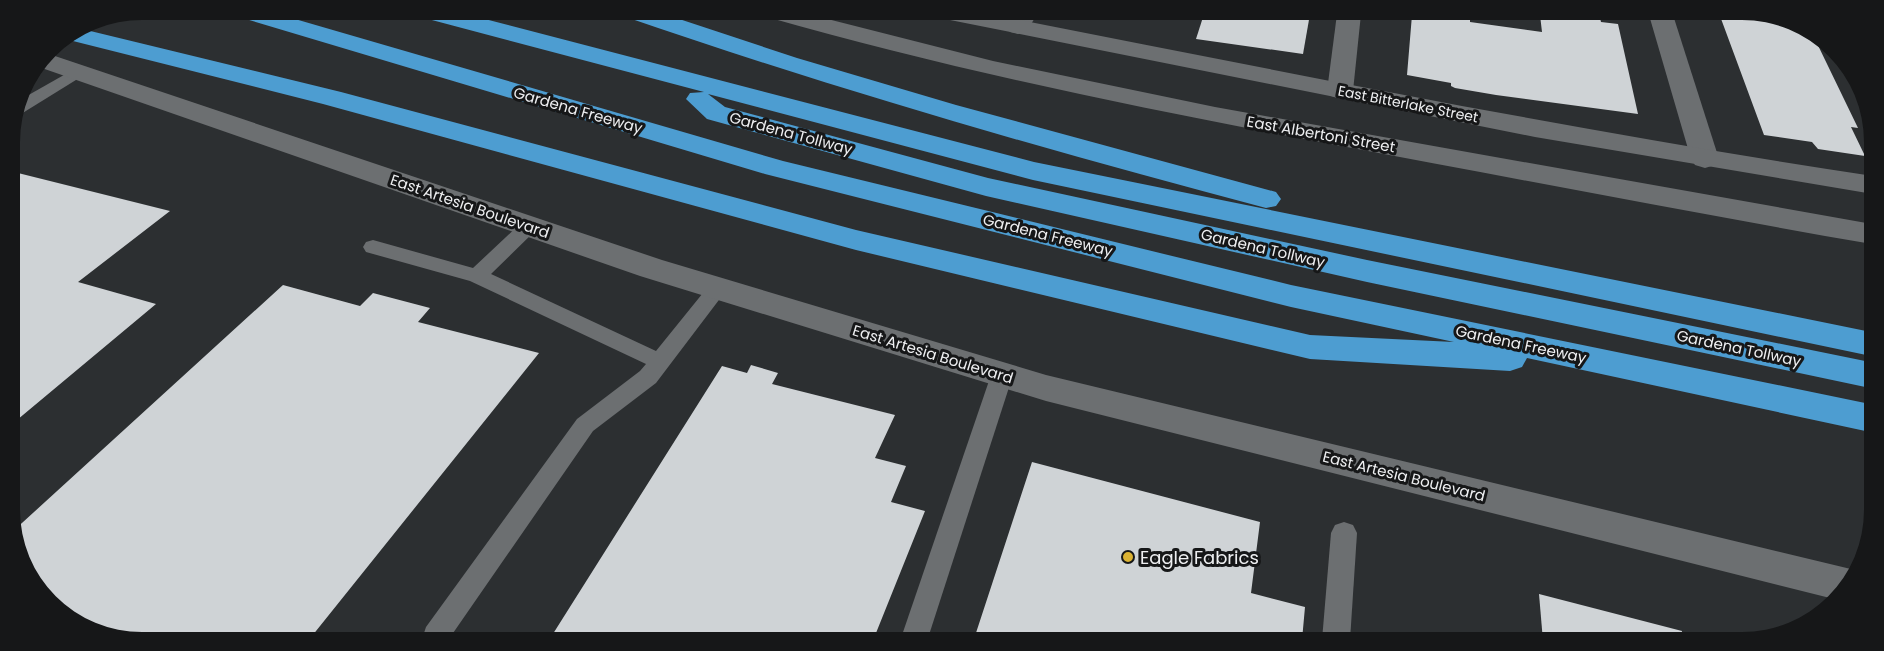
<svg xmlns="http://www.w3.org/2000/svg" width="1884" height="651" viewBox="0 0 1884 651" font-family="Poppins,sans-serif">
<rect width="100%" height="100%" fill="#2c2f31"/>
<g fill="#cfd3d6">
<polygon points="1204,14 1310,14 1303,54 1196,39"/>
<polygon points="1435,14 1470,15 1470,22 1542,32 1540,15 1583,15 1600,18 1601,22 1618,24 1638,114 1496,95 1455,88 1451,86 1451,83 1407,75 1412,15 1435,18"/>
<polygon points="1720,16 1784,16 1813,35 1858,128 1851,127 1865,156 1818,149 1812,142 1764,135"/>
<polygon points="10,171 170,211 78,282 156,304 11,425"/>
<polygon points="283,285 360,306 373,293 430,308 418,322 539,353 312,636 100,635 42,597 11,533"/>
<polygon points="751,365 778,373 772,384 895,415 875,458 906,466 891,502 925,511 874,638 551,637 722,366 747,373"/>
<polygon points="1032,462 1260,522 1251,593 1305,607 1302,640 974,639"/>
<polygon points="1539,594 1682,631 1681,641 1543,641"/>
</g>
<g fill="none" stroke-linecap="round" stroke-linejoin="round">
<g fill="#6c6f71" fill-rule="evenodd">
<polygon points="78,67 86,72 84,75 21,114 14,115 18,101"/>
<polygon points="529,220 536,222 539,226 536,230 491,274 656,351 711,283 718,281 725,283 728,288 656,383 593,431 451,636 423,636 426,627 577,419 640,371 646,364 470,281 366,252 363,247 366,242 373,240 473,268 522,222"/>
<polygon points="1002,367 1010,369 1013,375 928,638 901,638 991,375 994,369"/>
<polygon points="1344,522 1353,525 1357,533 1350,640 1322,640 1331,533 1335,525"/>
</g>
<g fill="#6c6f71" fill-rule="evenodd">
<polygon points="1014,13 1038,13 1026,32 1018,34 1010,32 1006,27"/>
<polygon points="1337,14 1361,14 1353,91 1349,96 1340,99 1331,96 1327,91"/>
<polygon points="1649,15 1673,15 1719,159 1715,165 1705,168 1695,165 1691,159"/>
</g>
<path fill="#6c6f71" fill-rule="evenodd" d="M933,12l51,1c296,58 591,118 889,163v18l-338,-57 -590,-118 -8,-2z"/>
<g fill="#6c6f71" fill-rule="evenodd">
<path d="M763,12h37l193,49 222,46 657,117v20c-145,-25 -290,-53 -435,-80 -225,-42 -450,-84 -670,-147z"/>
<polygon points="46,53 662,260 1046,375 1855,570 1834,599 1046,401 640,276 36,66"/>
</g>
<g fill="#4d9dd1" fill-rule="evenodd">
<polygon points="226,9 264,10 783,161 1291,285 1870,404 1870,432 1527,358 1522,367 1510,371 1310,359 856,250 323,104 61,38 78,28 341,92 856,230 1310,335 1454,342 1291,307 765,174 229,14"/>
<polygon points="409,10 450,10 1034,162 1871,332 1871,356 1033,180 708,94 725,107 988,178 1367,260 1870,362 1870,388 1367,282 986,196 707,119 686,99 690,93 704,92 413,15"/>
<path d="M619,11h36l142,47 159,47 320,87 5,7 -5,7 -10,2c-216,-57 -432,-119 -643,-192z"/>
</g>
</g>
<circle fill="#dbb233" stroke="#161718" stroke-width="2" cx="1128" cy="557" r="6"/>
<g text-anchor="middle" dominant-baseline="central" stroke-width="6" stroke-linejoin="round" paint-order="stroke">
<g font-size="14" fill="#eeeff1" stroke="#161718">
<text transform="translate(1408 104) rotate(11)">East Bitterlake Street</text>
</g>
<g font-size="15" fill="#eeeff1" stroke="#161718">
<text transform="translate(578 110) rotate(16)">Gardena Freeway</text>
<text transform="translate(791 133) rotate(15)">Gardena Tollway</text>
<text transform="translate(1321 134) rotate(10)">East Albertoni Street</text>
<text transform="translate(470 206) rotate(19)">East Artesia Boulevard</text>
<text transform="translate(1048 235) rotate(14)">Gardena Freeway</text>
<text transform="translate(1263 248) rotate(13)">Gardena Tollway</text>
<text transform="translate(1521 344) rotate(12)">Gardena Freeway</text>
<text transform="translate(1739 348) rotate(12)">Gardena Tollway</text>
<text transform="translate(933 354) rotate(17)">East Artesia Boulevard</text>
<text transform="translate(1404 476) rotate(14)">East Artesia Boulevard</text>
</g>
<g font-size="18" fill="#eeeff1" stroke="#161718" text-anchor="start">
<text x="1140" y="557">Eagle Fabrics</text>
</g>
</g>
<path d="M0 0H1884V651H0ZM142 20H1742A122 122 0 0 1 1864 142V510A122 122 0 0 1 1742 632H142A122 122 0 0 1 20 510V142A122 122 0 0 1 142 20Z" fill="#161718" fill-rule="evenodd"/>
</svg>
